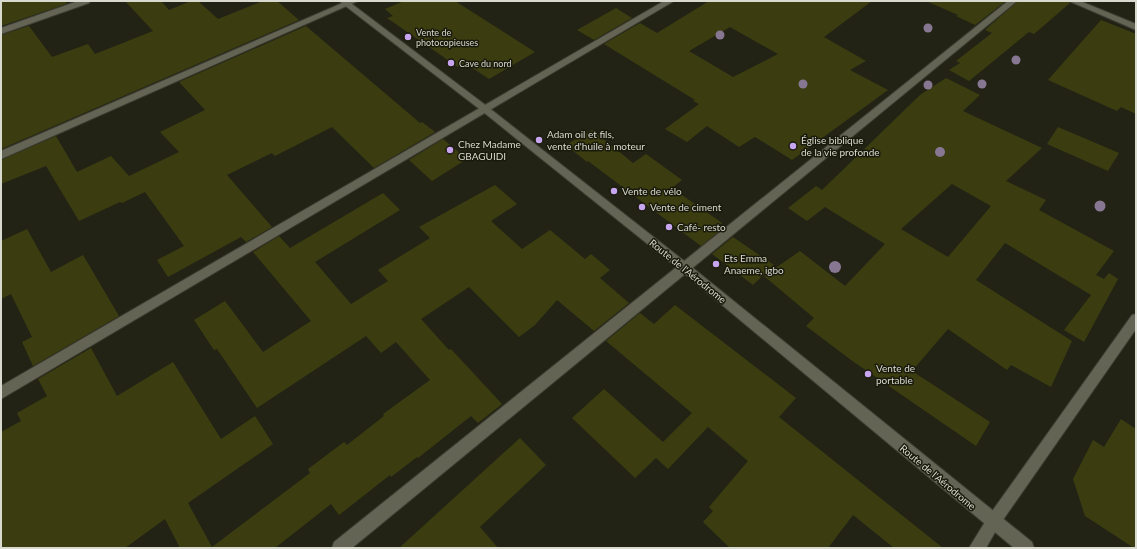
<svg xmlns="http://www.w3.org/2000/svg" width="1137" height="549" viewBox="0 0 1137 549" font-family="Lato,sans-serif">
<rect width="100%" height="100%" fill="#222314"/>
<g fill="#3b3d11" fill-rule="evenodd">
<polygon points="1,1 66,1 66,4 1,26"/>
<polygon points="125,1 161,1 169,10 191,1 198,1 218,19 263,1 277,1 299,20 1,149 1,35 29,26 52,57 88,44 95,54 153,31"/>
<polygon points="404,1 455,1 535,52 489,79 465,63 458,67 387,18 393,16 385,9"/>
<path d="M709,1h163l-48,36 42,24 -16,9 38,20 -96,70 -37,-23 -16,10 -32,-21 -20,16 -22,-13 34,-25 -6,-3 2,-1 -91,-56 36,-21 17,10zM730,27l48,27 -45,23 -44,-26z"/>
<polygon points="926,1 1006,1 975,25 956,16 958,15"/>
<polygon points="1018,1 1068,1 1070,3 1034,34 1029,32 969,81 949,70 960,63 956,61 992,33 985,30"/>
<polygon points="616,8 632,18 594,40 577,30"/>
<polygon points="1101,20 1136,34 1136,114 1121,107 1117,111 1048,80"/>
<polygon points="306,26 420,123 422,122 435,132 374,168 332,127 275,156 272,153 227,175 272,227 246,242 241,237 168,277 157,260 184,246 145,192 122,203 120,202 79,221 46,166 1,184 1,160 56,136 77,172 111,156 129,176 179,152 160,132 205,110 179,82"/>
<path d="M946,78l34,17 -17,16 79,37 -36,33 40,19 -7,10 75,41 -18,24 8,4 5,-6 9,6 -34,63 -20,-12 27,-35 -86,-52 -29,37 96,61 -21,46 -40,-22 -4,5 -59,-41 -36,42 78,51 -14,24 -125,-86 -45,-34 8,-8 -50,-42 36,-25 45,35 40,-42 -60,-37 -18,14 -19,-13 28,-22 6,4 98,-95zM952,184l39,22 -43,51 -47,-28z"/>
<polygon points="1058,127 1119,153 1108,171 1047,144"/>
<polygon points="592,130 633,163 646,154 682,180 672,188 722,223 718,227 722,229 701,246 588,161 587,162 566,145"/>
<polygon points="443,139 467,159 432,181 409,160"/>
<polygon points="495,185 517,204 491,221 522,249 550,230 585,259 591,254 610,270 600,278 629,303 594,331 557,300 535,325 519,337 469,287 421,319 449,350 451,349 502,404 478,423 471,416 418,458 417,457 391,477 390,475 339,515 331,504 275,548 180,548 165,519 125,548 1,548 1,432 21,421 17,413 47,396 38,379 91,348 117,396 173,362 221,439 255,416 273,444 188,503 212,547 310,473 308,469 344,442 347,445 384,416 383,414 430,380 396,342 381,353 366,336 257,408 217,349 214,350 194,320 225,301 263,352 311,321 253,252 279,236 290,248 383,193 400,210 315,262 351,304 388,281 378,270 430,238 419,227"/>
<polygon points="27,229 51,272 83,255 119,316 33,366 22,342 32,337 11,294 1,299 1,241"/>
<polygon points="733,237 774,265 753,285 712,254"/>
<polygon points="675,305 796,398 779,417 943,548 894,548 853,515 828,548 730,548 703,522 713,511 709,507 748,461 708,427 668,469 656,458 635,478 572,418 604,389 663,442 692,413 606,341 640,313 654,324"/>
<polygon points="1121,419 1136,429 1136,548 1134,548 1085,516 1073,479 1093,440 1104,447"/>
<polygon points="520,438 546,465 480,527 498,548 399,548"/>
</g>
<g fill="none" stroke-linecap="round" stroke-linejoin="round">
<defs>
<g id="street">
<polygon points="78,1 90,1 89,3 1,34 1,28"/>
<polygon points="347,1 358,1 1,159 1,151"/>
<polygon points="664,1 674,1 1,399 1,386"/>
<polygon points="1008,1 1017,1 352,548 332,548 334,542"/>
<polygon points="1069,1 1080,1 1136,24 1136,30"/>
<polygon points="1136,314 1136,329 998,527 986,548 969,548 988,517 1132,315"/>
</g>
<polygon id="secondary" points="339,1 348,1 488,107 688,264 1032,542 1034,548 1014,548 680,270 482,111"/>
</defs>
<use href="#street" stroke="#3d3d33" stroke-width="2"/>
<use href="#secondary" stroke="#3d3d33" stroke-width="2"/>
<use href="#street" fill="#636454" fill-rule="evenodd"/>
<use href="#secondary" fill="#636454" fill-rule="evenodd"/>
</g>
<g fill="#877793">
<circle cx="928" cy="28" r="4.5"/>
<circle cx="720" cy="35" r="4.5"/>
<circle cx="1016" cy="60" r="4.5"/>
<circle cx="803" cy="84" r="4.5"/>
<circle cx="982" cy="84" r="4.5"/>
<circle cx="928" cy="85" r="4.5"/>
<circle cx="940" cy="152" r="5"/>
<circle cx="1100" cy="206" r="5.5"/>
<circle cx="835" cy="267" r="6"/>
</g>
<g fill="#c8a5ef" stroke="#191a0b" stroke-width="1.5">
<circle cx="408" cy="37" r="4"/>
<circle cx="451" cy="63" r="4"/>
<circle cx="539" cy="140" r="4"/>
<circle cx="793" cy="146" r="4"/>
<circle cx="450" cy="150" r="4"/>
<circle cx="614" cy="191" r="4"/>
<circle cx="642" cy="207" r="4"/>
<circle cx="669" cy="227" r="4"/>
<circle cx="716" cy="264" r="4"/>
<circle cx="868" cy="374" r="4"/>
</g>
<g text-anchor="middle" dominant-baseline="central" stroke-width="3" stroke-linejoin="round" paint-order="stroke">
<g font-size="9" fill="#d8d9cf" stroke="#191a0b" text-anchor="start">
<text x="416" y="32">Vente de<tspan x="416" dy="10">photocopieuses</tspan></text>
<text x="459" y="63">Cave du nord</text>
</g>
<g font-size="10" fill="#d8d9cf" stroke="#191a0b" text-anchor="start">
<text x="547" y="134">Adam oil et fils,<tspan x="547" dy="12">vente d'huile à moteur</tspan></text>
<text x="801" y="140">Église biblique<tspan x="801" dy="12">de la vie profonde</tspan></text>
<text x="458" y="144">Chez Madame<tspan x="458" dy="12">GBAGUIDI</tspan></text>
<text x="622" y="191">Vente de vélo</text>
<text x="650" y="207">Vente de ciment</text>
<text x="677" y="227">Café- resto</text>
<text x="724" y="258">Ets Emma<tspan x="724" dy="12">Anaeme, igbo</tspan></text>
<text x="876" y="368">Vente de<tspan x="876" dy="12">portable</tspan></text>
</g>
<g font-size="10" fill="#d8d9cf" stroke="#191a0b">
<text transform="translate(688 271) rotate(39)">Route de l'Aérodrome</text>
<text transform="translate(938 477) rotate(40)">Route de l'Aérodrome</text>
</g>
</g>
<rect width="1137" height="549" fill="none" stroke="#d8d9cf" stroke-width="4"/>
</svg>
